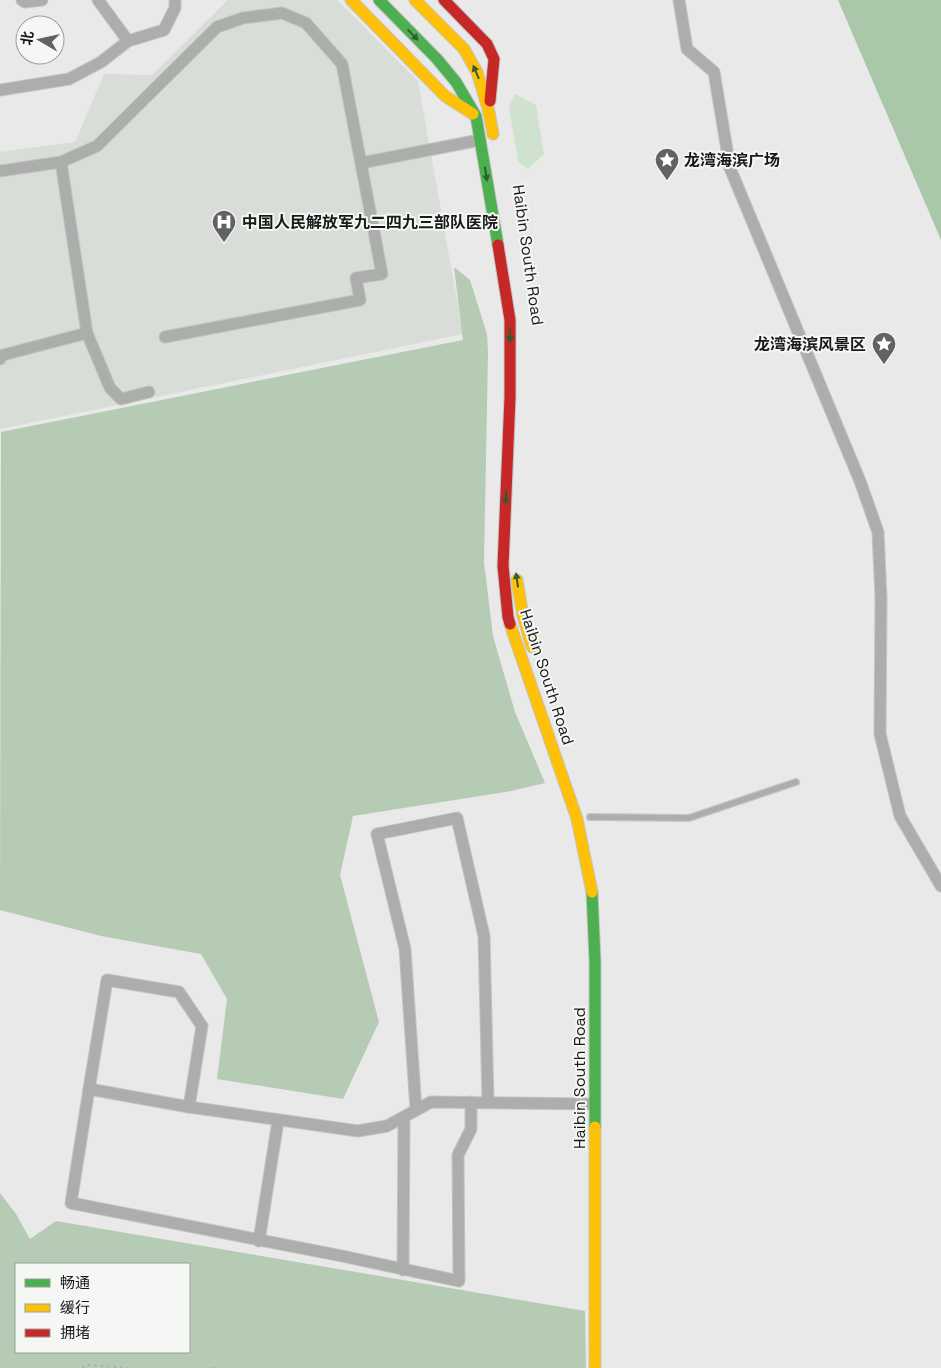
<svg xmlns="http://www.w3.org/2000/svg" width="941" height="1368" viewBox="0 0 941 1368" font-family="'Space Grotesk','Noto Sans SC',sans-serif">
<rect width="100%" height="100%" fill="#e8e9e8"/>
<polygon fill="#d8ddd8" points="228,0 337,0 418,81 463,334 0,429 0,152 75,142 104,74 152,75"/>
<polygon fill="#cfe2cf" points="515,94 536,105 544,154 528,169 518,161 509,107"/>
<g fill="#b5cbb4" fill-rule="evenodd">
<polygon points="454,267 470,280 487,334 488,352 484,562 493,636 515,712 545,783 511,791 353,816 340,875 379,1022 343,1099 217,1079 227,999 201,954 101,936 0,910 1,432 463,340"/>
<path d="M0,1193l16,21 14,25 26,-18 529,90 1,57h-586zM16,1264h173v88h-173z"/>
</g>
<polygon fill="#aac7aa" points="838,0 941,0 941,240"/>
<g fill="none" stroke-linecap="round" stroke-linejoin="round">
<defs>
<polyline id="lane" points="590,817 689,818 796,782"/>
<g id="street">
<polyline points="22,0 25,2 42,0"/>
<polyline points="98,0 128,41"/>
<polyline points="679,0 687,49 714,72 730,168 860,481 878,532 881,598 880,734 900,816 941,886"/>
<polyline points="0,90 69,79 101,62 128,41 164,30 175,8 175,0"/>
<polyline points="61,162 87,333 110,388 121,399 149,392"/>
<polyline points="361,163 480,140"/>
<polyline points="0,171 61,162 97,146 217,27 243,18 282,13 306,23 342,64 382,274 356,278 360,300 165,337"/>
<polyline points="0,359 3,355 87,333"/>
<polyline points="89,1089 107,980 179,992 202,1026 189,1107"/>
<polyline points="471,1102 471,1129 458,1155 459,1281 342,1256 71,1203 89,1089 189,1107 358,1131 387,1126 431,1102 595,1104"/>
<polyline points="416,1110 405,949 377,834 457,818 484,936 488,1102"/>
<polyline points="259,1241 278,1121"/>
<polyline points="403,1270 404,1117"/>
</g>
<g id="fast">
<polyline points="379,0 437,59 456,82 476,116 498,245"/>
<polyline points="592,892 595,961 595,1127"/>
</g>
<g id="slow">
<polyline points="351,0 445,96 473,114"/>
<polyline points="415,0 464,49 477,72 489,112 493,134"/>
<polyline points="517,580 523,616 532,647"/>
<polyline points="510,624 577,819 592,892"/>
<polyline points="595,1127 595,1368"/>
</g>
<g id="jam">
<polyline points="444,0 487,44 494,59 490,101"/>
<polyline points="498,245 510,320 510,397 503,566 508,617 510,624"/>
</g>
</defs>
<use href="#lane" stroke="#c3c4c3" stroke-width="8"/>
<use href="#street" stroke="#c3c4c3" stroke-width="13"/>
<use href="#fast" stroke="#c3c4c3" stroke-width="13"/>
<use href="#slow" stroke="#c3c4c3" stroke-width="13"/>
<use href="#jam" stroke="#c3c4c3" stroke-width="13"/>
<g stroke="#acadac" stroke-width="2" stroke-dasharray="2.5 4" stroke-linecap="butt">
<polyline points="82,1368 89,1365 128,1368"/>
<polyline points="212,1368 216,1368"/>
</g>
<use href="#lane" stroke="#acaeac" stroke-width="5.5"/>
<use href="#street" stroke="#acaeac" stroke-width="11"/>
<use href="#fast" stroke="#4caf50" stroke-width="11"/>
<use href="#slow" stroke="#ffc107" stroke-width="11"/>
<use href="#jam" stroke="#c62828" stroke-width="11"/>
</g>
<defs><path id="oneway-solid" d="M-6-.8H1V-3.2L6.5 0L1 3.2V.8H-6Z" transform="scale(1.25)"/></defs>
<g fill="#2f5c31">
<use href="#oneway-solid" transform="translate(413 35) rotate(46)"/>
<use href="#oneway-solid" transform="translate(476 72) rotate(-113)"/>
<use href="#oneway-solid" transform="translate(486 174) rotate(81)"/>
<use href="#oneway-solid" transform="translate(510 335) rotate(90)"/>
<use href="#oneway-solid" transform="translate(506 497) rotate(92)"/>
<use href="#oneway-solid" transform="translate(517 580) rotate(-98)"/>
</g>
<defs>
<symbol id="sight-pin" viewBox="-11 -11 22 30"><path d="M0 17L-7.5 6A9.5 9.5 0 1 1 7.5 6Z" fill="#616261" stroke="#f4f7f4"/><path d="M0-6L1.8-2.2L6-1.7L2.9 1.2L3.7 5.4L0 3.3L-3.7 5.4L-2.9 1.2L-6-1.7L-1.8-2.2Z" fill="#fff"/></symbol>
<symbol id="hospital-pin" viewBox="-11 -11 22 30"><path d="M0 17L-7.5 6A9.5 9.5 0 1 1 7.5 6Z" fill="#616261" stroke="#f4f7f4"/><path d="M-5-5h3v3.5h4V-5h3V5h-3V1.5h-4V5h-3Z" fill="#fff"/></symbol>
</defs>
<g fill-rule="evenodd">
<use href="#sight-pin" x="653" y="146" width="28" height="38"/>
<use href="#hospital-pin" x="210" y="208" width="28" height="38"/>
<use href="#sight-pin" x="870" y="330" width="28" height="38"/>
</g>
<g text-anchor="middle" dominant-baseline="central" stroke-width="4" stroke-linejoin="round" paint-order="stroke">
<g font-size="16" font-weight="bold" fill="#181918" stroke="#f4f7f4" text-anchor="start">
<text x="684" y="160">龙湾海滨广场</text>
<text x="242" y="222">中国人民解放军九二四九三部队医院</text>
<text x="866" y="344" text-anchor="end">龙湾海滨风景区</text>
</g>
<g font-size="16" fill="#181918" stroke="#f4f7f4">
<text transform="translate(528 255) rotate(82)">Haibin South Road</text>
<text transform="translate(547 677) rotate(72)">Haibin South Road</text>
<text transform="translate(579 1078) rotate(-90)">Haibin South Road</text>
</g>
</g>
<rect x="15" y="1263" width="175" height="90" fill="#f4f7f4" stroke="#9c9e9c"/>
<rect x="25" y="1279" width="25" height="8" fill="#4caf50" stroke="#9c9e9c"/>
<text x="60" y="1288" font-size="15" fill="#181918">畅通</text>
<rect x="25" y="1304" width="25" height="8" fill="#ffc107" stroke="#9c9e9c"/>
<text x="60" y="1313" font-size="15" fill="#181918">缓行</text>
<rect x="25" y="1329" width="25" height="8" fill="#c62828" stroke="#9c9e9c"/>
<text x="60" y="1338" font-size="15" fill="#181918">拥堵</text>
<g transform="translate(40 40) rotate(279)"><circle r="24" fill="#f4f7f4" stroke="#9c9e9c"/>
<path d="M0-4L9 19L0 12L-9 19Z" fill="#616261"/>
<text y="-8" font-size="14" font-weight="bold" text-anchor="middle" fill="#181918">北</text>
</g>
</svg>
